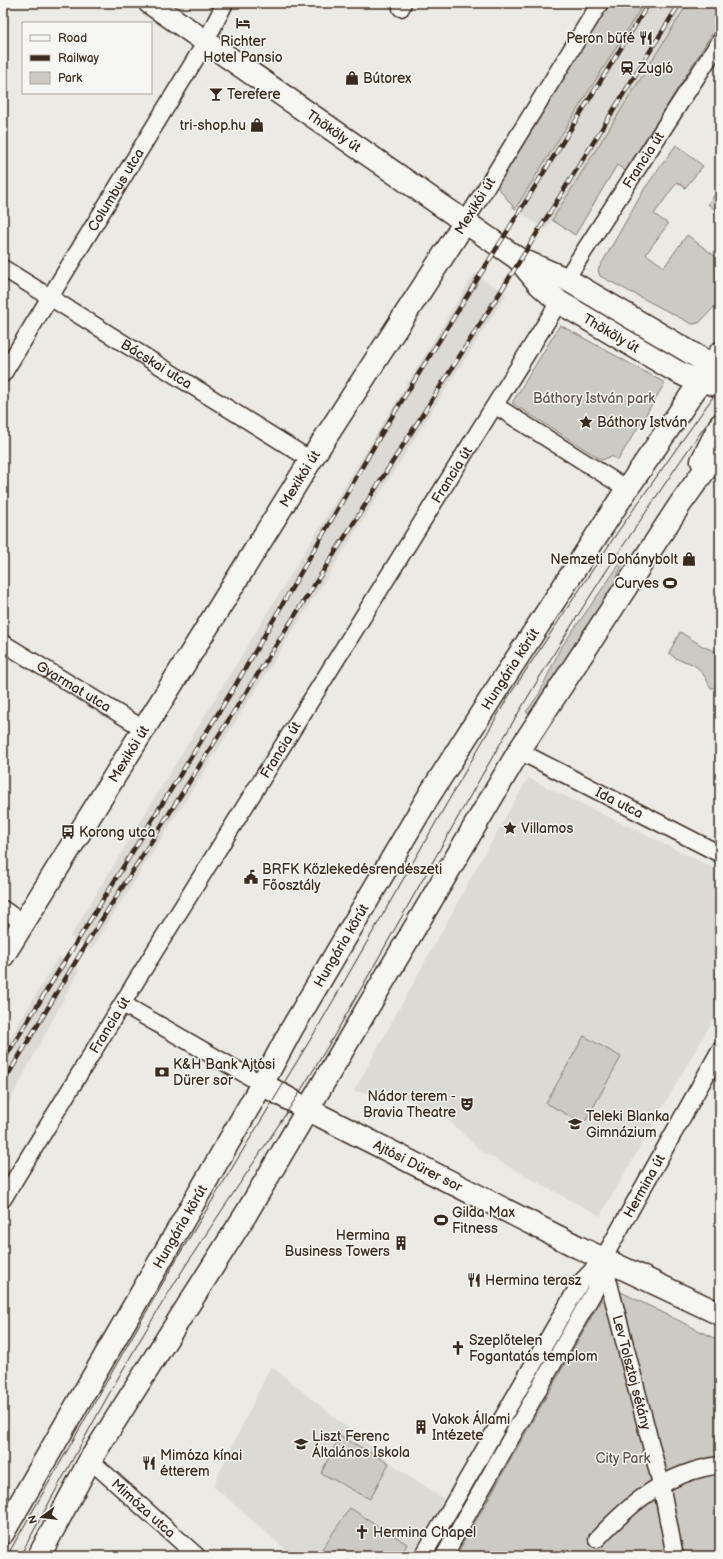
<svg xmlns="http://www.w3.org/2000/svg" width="723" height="1559" viewBox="0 0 723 1559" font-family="'Balsamiq Sans',sans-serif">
<rect width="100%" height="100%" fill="#ebeae5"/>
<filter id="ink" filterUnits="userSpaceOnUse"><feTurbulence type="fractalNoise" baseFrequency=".025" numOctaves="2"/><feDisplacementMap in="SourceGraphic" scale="8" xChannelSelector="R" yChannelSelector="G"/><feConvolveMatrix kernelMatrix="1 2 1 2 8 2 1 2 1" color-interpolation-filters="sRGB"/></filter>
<g filter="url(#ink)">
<g fill="#dcdad4">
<polygon points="644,3 688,3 546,230 515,209"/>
<polygon points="474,274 506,294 91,950 70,937"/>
<polygon points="528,778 720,871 720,1008 600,1216 482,1152 449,1121 406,1097 354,1091 472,876"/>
<polygon points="58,957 79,970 3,1114 3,1050"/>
<polygon points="271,1366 400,1470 444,1499 412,1555 404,1550 407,1544 350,1508 317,1556 293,1556 213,1486"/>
</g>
<g fill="#cdcac4" stroke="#847a71">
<polygon points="610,3 644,3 515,209 496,185"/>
<polygon points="688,3 720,3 720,21 626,171 617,165 575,235 552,220"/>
<polygon points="676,145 703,166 685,188 677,182 654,214 668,224 646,254 664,267 687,235 720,260 720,301 699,323 692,324 600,276 598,270 645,188"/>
<polygon points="720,187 720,213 708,204"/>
<polygon points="560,325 665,383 618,460 611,456 602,460 512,403"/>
<polygon points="626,555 627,556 620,570 608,602 551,687 529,714 526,712 539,694 560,649"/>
<path d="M680,632l24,15 16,6v35h-9c-5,-9 -9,-19 -19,-24 -10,-5 -12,-1 -23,-11z"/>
<polygon points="584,1036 621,1057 584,1124 546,1103"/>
<polygon points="609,1286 720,1341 720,1556 456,1556"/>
<polygon points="340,1436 389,1463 370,1499 321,1473"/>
<polygon points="350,1508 407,1544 404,1550 411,1556 317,1556"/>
</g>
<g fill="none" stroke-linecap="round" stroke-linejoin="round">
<defs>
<g id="street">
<polyline points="401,8 403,3"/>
<polyline points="465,222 600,3"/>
<path id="s1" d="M3,268l308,192"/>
<path id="s2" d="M566,279l154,-238"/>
<path id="s3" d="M3,374l201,-329 21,-42"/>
<polyline points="496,406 627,489"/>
<path id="s4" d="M3,643l141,86"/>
<path id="s5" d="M519,751l201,103"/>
<polyline points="3,909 23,923"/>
<polyline points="123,1004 262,1084"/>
<path id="s6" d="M3,1199l135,-221 421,-676"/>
<path id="s7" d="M603,1260l58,224 14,72"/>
<path id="s8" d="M90,1460l107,96"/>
<path d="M597,1539c35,-37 70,-67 123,-74"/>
<path id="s9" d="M423,1556l157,-273 23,-24 117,-209"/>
<polyline points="444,1556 595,1290 602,1260"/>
</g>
<g id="secondary">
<path id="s10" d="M150,3l367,255 49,21 154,91"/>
<path id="s11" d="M519,260l20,24 20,18 115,68 12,6 34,10"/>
<path id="s12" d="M3,956l308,-496 154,-238"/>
<path id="s13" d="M262,1084l45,25 271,138 142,67"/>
</g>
<g id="primary">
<polyline points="702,461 720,425"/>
<path id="s14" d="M3,1533l259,-449 29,-54 139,-236 70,-110 127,-195 93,-136"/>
<polyline points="39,1556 90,1460 246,1214 519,751 681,503 720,449"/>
</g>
</defs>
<use href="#street" stroke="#3b2a1e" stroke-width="19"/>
<use href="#secondary" stroke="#3b2a1e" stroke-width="25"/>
<use href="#primary" stroke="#3b2a1e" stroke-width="25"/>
<use href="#street" stroke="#f6f6f2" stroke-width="16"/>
<use href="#secondary" stroke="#f6f6f2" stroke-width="22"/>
<use href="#primary" stroke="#f6f6f2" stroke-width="22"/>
<g stroke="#3b2a1e" stroke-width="1">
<polyline points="7,1556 176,1260 318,1027 507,699 619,530 720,387"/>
<path d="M20,1556c53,-97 105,-195 164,-288 49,-76 101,-149 147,-227 102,-176 195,-355 311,-523 25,-37 50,-76 78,-111"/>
</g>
<defs>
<g id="rail">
<polyline points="3,1061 235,686 380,436 649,3"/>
<polyline points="3,1083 85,946 501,291 680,3"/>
</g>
</defs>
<use href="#rail" stroke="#3b2a1e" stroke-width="4.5"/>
<use href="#rail" stroke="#f6f6f2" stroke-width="3" stroke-dasharray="9" stroke-linecap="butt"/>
</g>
</g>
<defs>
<symbol id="hotel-bare" viewBox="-9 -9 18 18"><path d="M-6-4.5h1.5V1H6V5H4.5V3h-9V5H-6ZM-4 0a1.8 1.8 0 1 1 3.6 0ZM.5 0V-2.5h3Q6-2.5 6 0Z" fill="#3b2a1e" stroke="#f6f6f2" stroke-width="2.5" paint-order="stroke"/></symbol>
<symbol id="restaurant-bare" viewBox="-9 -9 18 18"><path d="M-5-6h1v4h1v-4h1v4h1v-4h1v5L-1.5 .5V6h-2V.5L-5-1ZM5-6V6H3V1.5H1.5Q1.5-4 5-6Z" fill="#3b2a1e" stroke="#f6f6f2" stroke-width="2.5" paint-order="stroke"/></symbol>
<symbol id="station-bare" viewBox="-9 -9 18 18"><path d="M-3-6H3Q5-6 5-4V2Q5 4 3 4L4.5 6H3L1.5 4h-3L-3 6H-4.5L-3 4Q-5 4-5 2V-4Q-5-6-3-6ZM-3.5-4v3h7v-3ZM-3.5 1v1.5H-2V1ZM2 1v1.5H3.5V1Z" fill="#3b2a1e" stroke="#f6f6f2" stroke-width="2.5" paint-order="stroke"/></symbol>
<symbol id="shop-bare" viewBox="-9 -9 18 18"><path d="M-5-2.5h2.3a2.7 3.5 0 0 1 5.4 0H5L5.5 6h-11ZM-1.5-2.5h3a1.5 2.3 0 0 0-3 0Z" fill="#3b2a1e" stroke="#f6f6f2" stroke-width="2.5" paint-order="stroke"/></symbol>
<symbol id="bar-bare" viewBox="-9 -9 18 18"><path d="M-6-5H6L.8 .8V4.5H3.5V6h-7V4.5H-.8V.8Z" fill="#3b2a1e" stroke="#f6f6f2" stroke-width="2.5" paint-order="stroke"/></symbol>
<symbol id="sight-bare" viewBox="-9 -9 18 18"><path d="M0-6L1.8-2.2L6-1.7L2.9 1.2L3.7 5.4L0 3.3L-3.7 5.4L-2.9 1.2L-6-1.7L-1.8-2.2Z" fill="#3b2a1e" stroke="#f6f6f2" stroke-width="2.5" paint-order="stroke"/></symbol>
<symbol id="stadium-bare" viewBox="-9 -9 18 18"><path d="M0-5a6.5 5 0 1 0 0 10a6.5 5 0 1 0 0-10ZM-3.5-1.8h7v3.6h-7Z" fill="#3b2a1e" stroke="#f6f6f2" stroke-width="2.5" paint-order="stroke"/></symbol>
<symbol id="bus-bare" viewBox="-9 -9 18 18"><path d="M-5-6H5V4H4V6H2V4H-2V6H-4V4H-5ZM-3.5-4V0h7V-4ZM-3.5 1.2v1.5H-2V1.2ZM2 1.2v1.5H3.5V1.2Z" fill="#3b2a1e" stroke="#f6f6f2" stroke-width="2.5" paint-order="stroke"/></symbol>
<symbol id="civic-bare" viewBox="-9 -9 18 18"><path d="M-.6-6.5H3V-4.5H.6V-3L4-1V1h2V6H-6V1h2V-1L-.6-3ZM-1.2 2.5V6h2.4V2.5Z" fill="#3b2a1e" stroke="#f6f6f2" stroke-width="2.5" paint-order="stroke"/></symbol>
<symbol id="bank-bare" viewBox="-9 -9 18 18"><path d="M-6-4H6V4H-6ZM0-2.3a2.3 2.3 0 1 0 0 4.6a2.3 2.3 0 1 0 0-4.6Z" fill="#3b2a1e" stroke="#f6f6f2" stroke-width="2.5" paint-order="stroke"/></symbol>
<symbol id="theatre-bare" viewBox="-9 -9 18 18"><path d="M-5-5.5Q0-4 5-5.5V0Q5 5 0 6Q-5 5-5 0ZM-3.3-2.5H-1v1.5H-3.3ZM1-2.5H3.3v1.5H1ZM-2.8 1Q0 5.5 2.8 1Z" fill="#3b2a1e" stroke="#f6f6f2" stroke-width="2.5" paint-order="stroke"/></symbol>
<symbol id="school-bare" viewBox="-9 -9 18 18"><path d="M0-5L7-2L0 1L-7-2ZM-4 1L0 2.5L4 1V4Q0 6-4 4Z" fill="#3b2a1e" stroke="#f6f6f2" stroke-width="2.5" paint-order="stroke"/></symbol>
<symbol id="building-bare" viewBox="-9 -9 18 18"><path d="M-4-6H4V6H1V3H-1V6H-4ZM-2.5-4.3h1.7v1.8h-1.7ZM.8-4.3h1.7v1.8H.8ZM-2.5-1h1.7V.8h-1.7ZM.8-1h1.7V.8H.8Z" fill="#3b2a1e" stroke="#f6f6f2" stroke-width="2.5" paint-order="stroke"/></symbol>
<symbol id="church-bare" viewBox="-9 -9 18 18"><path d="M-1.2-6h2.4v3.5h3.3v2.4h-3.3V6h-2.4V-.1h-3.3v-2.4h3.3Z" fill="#3b2a1e" stroke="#f6f6f2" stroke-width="2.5" paint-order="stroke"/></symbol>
</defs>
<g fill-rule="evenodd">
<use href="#hotel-bare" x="233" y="13" width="20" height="20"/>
<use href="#restaurant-bare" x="636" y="28" width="20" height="20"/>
<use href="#station-bare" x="617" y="58" width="20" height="20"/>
<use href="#shop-bare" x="342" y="68" width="20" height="20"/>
<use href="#bar-bare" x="206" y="84" width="20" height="20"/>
<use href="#shop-bare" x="247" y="115" width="20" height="20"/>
<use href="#sight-bare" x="576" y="412" width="20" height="20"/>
<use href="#shop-bare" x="679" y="549" width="20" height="20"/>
<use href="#stadium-bare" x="660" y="573" width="20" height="20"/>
<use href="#sight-bare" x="500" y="818" width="20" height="20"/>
<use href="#bus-bare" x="58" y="822" width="20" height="20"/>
<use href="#civic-bare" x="241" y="867" width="20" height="20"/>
<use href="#bank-bare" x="152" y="1062" width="20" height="20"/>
<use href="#theatre-bare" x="457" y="1094" width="20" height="20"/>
<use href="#school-bare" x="565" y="1114" width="20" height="20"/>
<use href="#stadium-bare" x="431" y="1210" width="20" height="20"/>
<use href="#building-bare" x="391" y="1233" width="20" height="20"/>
<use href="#restaurant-bare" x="464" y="1270" width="20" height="20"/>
<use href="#church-bare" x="448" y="1338" width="20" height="20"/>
<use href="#building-bare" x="411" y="1417" width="20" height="20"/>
<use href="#school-bare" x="291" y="1434" width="20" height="20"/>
<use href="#restaurant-bare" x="139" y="1453" width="20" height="20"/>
<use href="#church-bare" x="352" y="1522" width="20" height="20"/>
</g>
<g text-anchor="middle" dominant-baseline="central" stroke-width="3" stroke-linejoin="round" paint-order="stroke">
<g font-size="14" fill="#3b2a1e" stroke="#f6f6f2" text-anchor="start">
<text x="635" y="38" text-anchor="end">Peron büfé</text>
<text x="243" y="41" text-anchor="middle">Richter<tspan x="243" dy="16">Hotel Pansio</tspan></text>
<text x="638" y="68">Zugló</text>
<text x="363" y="78">Bútorex</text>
<text x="227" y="94">Terefere</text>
<text x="246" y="125" text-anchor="end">tri-shop.hu</text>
<text x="597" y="422">Báthory István</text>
<text x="678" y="559" text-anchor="end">Nemzeti Dohánybolt</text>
<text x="659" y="583" text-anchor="end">Curves</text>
<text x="521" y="828">Villamos</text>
<text x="79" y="832">Korong utca</text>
<text x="262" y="869">BRFK Közlekedésrendészeti<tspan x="262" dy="16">Főosztály</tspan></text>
<text x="173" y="1064">K&amp;H Bank Ajtósi<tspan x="173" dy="16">Dürer sor</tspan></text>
<text x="456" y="1096" text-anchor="end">Nádor terem -<tspan x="456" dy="16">Bravia Theatre</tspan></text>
<text x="586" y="1116">Teleki Blanka<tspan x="586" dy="16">Gimnázium</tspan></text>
<text x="452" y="1212">Gilda Max<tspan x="452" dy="16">Fitness</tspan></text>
<text x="390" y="1235" text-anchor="end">Hermina<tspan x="390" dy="16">Business Towers</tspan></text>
<text x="485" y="1280">Hermina terasz</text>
<text x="469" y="1340">Szeplőtelen<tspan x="469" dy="16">Fogantatás templom</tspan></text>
<text x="432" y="1419">Vakok Állami<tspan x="432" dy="16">Intézete</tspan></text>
<text x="312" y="1436">Liszt Ferenc<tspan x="312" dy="16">Általános Iskola</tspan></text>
<text x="160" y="1455">Mimóza kínai<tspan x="160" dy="16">étterem</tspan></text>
<text x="373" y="1532">Hermina Chapel</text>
</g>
<g font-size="14" fill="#3b2a1e" stroke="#f6f6f2">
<text stroke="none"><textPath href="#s10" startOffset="224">Thököly út</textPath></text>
<text stroke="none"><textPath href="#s2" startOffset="142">Francia út</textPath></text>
<text stroke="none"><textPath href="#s3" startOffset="216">Columbus utca</textPath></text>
<text transform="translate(475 206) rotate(-58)">Mexikói út</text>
<text stroke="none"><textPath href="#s11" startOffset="119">Thököly út</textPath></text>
<text stroke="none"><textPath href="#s1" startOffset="181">Bácskai utca</textPath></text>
<text stroke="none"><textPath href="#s6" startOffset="852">Francia út</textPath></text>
<text stroke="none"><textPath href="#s12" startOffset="562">Mexikói út</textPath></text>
<text stroke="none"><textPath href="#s14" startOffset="1002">Hungária körút</textPath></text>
<text stroke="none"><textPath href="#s4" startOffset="83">Gyarmat utca</textPath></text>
<text stroke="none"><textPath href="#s6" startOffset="528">Francia út</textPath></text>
<text stroke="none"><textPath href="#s12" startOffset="238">Mexikói út</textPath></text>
<text stroke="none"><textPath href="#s5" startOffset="113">Ida utca</textPath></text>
<text stroke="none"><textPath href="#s14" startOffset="678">Hungária körút</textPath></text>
<text stroke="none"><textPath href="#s6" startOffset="204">Francia út</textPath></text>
<text stroke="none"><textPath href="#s13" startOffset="176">Ajtósi Dürer sor</textPath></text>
<text stroke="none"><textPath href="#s9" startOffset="432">Hermina út</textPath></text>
<text stroke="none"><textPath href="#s14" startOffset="354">Hungária körút</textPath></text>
<text stroke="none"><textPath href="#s7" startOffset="116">Lev Tolsztoj sétány</textPath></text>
<text stroke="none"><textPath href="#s8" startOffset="72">Mimóza utca</textPath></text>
</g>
<g font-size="14" fill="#605248" stroke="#f6f6f2">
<text x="594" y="398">Báthory István park</text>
<text x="623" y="1458">City Park</text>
</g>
</g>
<rect width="723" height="1559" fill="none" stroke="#f6f6f2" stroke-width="16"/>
<rect x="8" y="8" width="707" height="1543" fill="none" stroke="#3b2a1e" stroke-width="1.5" filter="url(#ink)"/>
<rect x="22" y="22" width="130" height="72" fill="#f6f6f2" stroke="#aba49d"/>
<rect x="30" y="35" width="20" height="6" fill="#f6f6f2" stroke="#aba49d"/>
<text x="58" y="42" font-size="12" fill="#3b2a1e">Road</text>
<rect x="30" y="55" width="20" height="6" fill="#3b2a1e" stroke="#aba49d"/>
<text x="58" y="62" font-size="12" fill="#3b2a1e">Railway</text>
<rect x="30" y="72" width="20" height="12" fill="#cdcac4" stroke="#aba49d"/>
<text x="58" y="82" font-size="12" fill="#3b2a1e">Park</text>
<g transform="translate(42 1517) rotate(255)" stroke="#f6f6f2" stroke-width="3" paint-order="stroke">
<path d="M0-3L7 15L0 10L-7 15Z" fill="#3b2a1e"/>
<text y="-6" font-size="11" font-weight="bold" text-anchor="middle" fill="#3b2a1e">N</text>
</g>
</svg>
